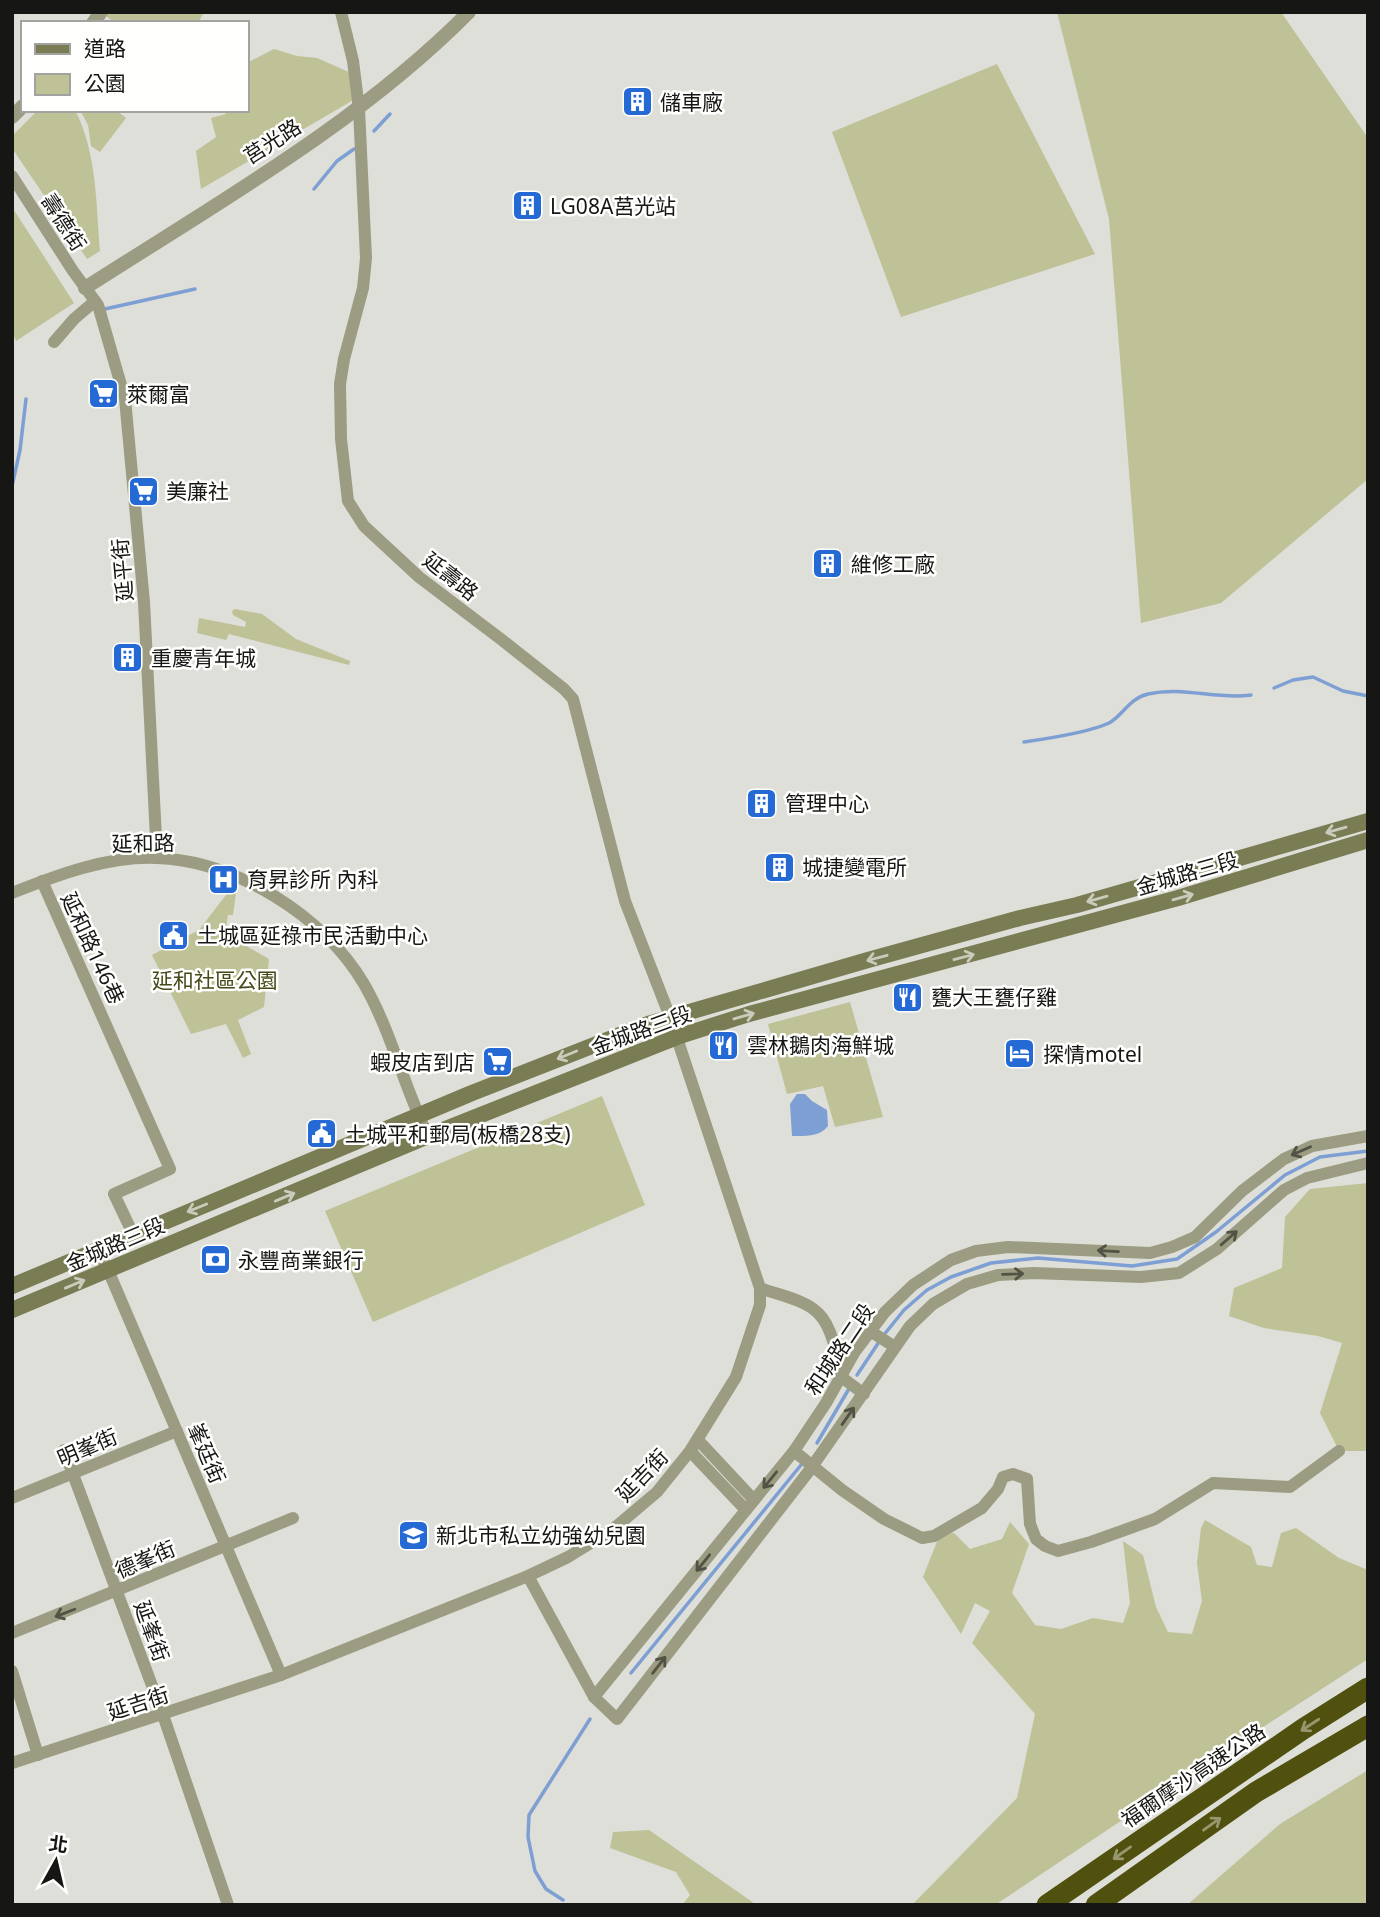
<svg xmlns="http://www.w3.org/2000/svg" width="1380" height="1917" viewBox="0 0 1380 1917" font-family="'Noto Sans','Noto Sans TC',sans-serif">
<rect width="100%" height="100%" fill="#dedfd8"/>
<g fill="#bfc197">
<polygon points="108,12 204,12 198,23 115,23 106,16"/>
<polygon points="1057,12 1281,12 1368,138 1368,479 1221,603 1141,623 1109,219"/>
<polygon points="274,49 297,56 317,58 351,73 355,99 201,189 196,151 216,137 211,118 226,114 223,110 247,110 247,63"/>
<polygon points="997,64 1095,254 901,317 832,132"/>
<path d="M38,110h37c22,42 21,95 25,141l-13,8 -75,-111v-12z"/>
<polygon points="80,110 116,110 126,118 100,152 91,146 88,125"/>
<polygon points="12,207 74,303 16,341 12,331"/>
<polygon points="235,609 262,614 296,639 350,661 349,665 229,634 226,640 197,633 199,618 245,627 246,622 233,615 232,611"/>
<polygon points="229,891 236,893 233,915 228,915 225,934 269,959 264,1007 238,1020 251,1054 243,1058 226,1024 191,1034 152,955 199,930"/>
<polygon points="850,1002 883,1117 835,1127 823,1086 787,1094 768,1024"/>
<polygon points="602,1096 645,1205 373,1322 325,1211"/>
<polygon points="1368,1183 1368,1451 1339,1451 1320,1413 1342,1343 1318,1336 1264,1328 1229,1316 1234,1288 1282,1268 1285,1217 1310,1189"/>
<polygon points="1205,1520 1251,1547 1257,1565 1272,1567 1281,1533 1296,1528 1339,1558 1368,1570 1368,1659 1212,1760 995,1905 912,1905 1017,1798 1035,1714 972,1643 990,1611 975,1603 961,1634 923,1577 940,1534 954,1533 970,1549 1002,1539 1010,1522 1029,1544 1012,1593 1035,1625 1061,1629 1093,1618 1123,1623 1130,1603 1123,1541 1143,1555 1156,1607 1168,1632 1192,1634 1202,1601 1197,1563 1201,1528"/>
<polygon points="1368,1770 1368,1905 1187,1905 1280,1824"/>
<polygon points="649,1830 751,1901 756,1905 682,1905 690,1895 676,1872 610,1848 613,1832"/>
</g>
<path fill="#7e9fd3" d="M797,1094h8l7,7 15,9 1,16c-8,11 -23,10 -36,10l-2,-32z"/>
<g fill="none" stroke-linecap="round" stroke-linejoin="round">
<g stroke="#7e9fd3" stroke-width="3.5">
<polyline points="374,131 390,114"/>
<polyline points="314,189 337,161 354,149"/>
<polyline points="105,309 195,289"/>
<polyline points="12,486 20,450 26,399"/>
<polyline points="1274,688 1293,680 1313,677 1343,691 1368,696"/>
<path d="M1024,742c21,-3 66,-10 85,-19 13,-7 21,-25 39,-29 35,-8 69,6 103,1"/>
<polyline points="883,1336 904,1310 927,1290 951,1277 991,1263 1038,1258 1132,1266 1177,1259 1216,1232 1285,1175 1320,1157 1368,1151"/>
<polyline points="857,1375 879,1342"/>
<polyline points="817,1443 850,1387"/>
<polyline points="631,1673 801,1465"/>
<polyline points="563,1900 546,1889 535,1871 528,1837 529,1815 590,1719"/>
</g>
<g stroke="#9b9c81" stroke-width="12">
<polyline points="12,176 73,271 98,305 125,399 144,602 157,858"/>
<polyline points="54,342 74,319 95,301"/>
<polyline points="42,881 170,1169 114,1194 133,1234"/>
<path d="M12,893c45,-18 95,-37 145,-35 79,3 167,58 207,126 27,47 40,103 64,152"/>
<polyline points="91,1254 101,1257 108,1270 281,1675"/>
<path d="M760,1288c18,7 44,11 58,25 14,13 20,44 22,63l24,18"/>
<polyline points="870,1331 895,1347"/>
<polyline points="698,1440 754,1500"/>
<polyline points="64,1450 163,1715 228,1905"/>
<polyline points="690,1451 746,1510"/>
<polyline points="794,1451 842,1490 884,1519 922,1538 934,1536 982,1508 998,1489 1003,1477 1013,1474 1027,1479 1030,1524 1036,1539 1045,1546 1058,1551 1091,1542 1155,1519 1213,1483 1290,1487 1339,1451"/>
<polyline points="12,1498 177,1431"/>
<polyline points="528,1576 594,1697 617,1719 809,1471 910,1326 933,1304 967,1284 998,1275 1034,1273 1141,1277 1179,1273 1217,1249 1284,1190 1307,1178 1368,1163"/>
<polyline points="12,1633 293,1518"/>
<polyline points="12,1671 38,1755"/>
<polyline points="594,1697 794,1451 826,1403 854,1353 885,1312 913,1285 951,1260 976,1251 1008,1247 1150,1253 1172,1247 1195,1237 1242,1191 1284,1159 1312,1146 1368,1136"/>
<polyline points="12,1763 281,1675 528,1576 568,1557 612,1530 657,1492 690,1451 736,1377 760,1305 760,1288 670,1017 625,901 573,699 564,689 502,640 419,577 364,526 348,501 341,439 340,384 344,359 363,288 366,258 359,109 353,61 341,12"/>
</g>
<g stroke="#9b9c81" stroke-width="14">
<polyline points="93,23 101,12"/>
<polyline points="12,117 23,106"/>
<path d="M85,288c132,-85 273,-164 384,-276"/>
</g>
<g stroke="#7a7c54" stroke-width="16">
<polyline points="12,1286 472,1093 648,1024 868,960 1020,918 1077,905 1368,821"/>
<polyline points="12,1310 428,1136 677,1037 749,1014 1178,898 1368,840"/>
</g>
<g stroke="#50510e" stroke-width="21">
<polyline points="1047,1905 1303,1729 1368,1688"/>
<polyline points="1096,1905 1256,1792 1368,1726"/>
</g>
</g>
<defs><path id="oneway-shaft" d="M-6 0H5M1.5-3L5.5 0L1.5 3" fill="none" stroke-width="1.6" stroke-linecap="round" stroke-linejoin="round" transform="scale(1.75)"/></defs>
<g stroke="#cacbba">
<use href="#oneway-shaft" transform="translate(1336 830) rotate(164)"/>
<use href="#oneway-shaft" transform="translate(1183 897) rotate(-16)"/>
<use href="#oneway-shaft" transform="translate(1097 899) rotate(164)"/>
<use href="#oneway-shaft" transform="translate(964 957) rotate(-15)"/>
<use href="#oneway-shaft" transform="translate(877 958) rotate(165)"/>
<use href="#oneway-shaft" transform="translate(744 1016) rotate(-16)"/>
<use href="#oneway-shaft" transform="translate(567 1055) rotate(158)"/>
<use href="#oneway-shaft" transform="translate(285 1197) rotate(-23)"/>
<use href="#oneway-shaft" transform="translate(197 1208) rotate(158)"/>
<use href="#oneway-shaft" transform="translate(75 1284) rotate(-23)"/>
</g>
<g stroke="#525245">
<use href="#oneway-shaft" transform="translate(1301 1151) rotate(156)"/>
<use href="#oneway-shaft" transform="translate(1229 1238) rotate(-41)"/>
<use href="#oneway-shaft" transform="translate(1108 1251) rotate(-177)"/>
<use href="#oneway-shaft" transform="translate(1013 1274) rotate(-2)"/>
<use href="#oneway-shaft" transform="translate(848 1416) rotate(-55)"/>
<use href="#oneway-shaft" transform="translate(770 1480) rotate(129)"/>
<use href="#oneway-shaft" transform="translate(703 1563) rotate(129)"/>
<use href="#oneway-shaft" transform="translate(65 1613) rotate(159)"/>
<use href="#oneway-shaft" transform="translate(659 1665) rotate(-52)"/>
</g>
<g stroke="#96976e">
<use href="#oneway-shaft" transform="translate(1310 1725) rotate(147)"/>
<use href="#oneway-shaft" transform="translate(1212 1824) rotate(-36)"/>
<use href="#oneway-shaft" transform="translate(1122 1853) rotate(145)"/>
</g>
<defs>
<symbol id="building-square" viewBox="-11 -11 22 22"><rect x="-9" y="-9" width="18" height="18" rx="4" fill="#2569d5" stroke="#fffffe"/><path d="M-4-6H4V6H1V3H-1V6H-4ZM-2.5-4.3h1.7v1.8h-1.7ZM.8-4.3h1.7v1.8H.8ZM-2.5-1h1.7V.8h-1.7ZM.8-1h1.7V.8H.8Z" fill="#fff"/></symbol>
<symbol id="supermarket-square" viewBox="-11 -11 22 22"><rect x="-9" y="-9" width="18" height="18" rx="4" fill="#2569d5" stroke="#fffffe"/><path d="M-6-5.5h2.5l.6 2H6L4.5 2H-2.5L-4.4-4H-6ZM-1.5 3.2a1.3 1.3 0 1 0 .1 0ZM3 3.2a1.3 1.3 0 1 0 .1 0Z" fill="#fff"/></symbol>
<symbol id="hospital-square" viewBox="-11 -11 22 22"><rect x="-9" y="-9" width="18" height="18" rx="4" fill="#2569d5" stroke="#fffffe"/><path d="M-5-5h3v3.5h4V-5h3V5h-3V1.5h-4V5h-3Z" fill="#fff"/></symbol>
<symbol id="civic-square" viewBox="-11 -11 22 22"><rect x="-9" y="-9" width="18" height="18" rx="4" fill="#2569d5" stroke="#fffffe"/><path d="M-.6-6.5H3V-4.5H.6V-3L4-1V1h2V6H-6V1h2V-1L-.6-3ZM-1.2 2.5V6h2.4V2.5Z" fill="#fff"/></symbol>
<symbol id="restaurant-square" viewBox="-11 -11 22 22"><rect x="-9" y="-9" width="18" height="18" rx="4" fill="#2569d5" stroke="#fffffe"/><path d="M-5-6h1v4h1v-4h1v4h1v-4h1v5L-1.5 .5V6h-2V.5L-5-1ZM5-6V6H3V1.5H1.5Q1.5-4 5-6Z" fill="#fff"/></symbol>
<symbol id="hotel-square" viewBox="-11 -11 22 22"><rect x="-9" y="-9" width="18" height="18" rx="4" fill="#2569d5" stroke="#fffffe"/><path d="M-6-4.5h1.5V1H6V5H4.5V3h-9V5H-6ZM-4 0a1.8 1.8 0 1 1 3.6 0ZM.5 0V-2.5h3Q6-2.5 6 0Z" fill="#fff"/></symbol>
<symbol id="bank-square" viewBox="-11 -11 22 22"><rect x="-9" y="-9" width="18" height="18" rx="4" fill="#2569d5" stroke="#fffffe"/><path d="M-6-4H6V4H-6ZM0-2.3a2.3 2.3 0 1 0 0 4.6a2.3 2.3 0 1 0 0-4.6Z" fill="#fff"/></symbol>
<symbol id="school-square" viewBox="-11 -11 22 22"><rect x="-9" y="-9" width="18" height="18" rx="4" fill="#2569d5" stroke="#fffffe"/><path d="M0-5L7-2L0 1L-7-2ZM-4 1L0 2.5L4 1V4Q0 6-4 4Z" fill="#fff"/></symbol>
</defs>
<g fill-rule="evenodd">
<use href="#building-square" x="620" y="84" width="35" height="35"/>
<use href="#building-square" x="510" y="188" width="35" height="35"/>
<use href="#supermarket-square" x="86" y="376" width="35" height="35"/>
<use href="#supermarket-square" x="126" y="474" width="35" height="35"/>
<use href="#building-square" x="810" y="546" width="35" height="35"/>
<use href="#building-square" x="110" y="640" width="35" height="35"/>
<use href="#building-square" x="744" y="786" width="35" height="35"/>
<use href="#building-square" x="762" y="850" width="35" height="35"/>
<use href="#hospital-square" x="206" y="862" width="35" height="35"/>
<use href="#civic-square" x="156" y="918" width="35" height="35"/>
<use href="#restaurant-square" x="890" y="980" width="35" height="35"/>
<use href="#restaurant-square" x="706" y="1028" width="35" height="35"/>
<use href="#hotel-square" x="1002" y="1036" width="35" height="35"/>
<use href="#supermarket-square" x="480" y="1044" width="35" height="35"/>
<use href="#civic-square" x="304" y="1116" width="35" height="35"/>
<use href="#bank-square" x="198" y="1242" width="35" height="35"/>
<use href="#school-square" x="396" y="1518" width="35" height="35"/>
</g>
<g text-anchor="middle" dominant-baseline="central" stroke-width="5" stroke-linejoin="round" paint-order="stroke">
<g font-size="21" fill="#161614" stroke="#fffffe" text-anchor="start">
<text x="660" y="102">儲車廠</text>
<text x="550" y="206">LG08A莒光站</text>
<text x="127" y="394">萊爾富</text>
<text x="166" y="491">美廉社</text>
<text x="851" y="564">維修工廠</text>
<text x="151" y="658">重慶青年城</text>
<text x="785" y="803">管理中心</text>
<text x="802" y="867">城捷變電所</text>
<text x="247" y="879">育昇診所 內科</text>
<text x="197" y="935">土城區延祿市民活動中心</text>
<text x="931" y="997">甕大王甕仔雞</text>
<text x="747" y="1045">雲林鵝肉海鮮城</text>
<text x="1043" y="1054">探情motel</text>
<text x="475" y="1062" text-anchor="end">蝦皮店到店</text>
<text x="345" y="1134">土城平和郵局(板橋28支)</text>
<text x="238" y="1260">永豐商業銀行</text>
<text x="436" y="1535">新北市私立幼強幼兒園</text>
</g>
<g font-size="21" fill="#161614" stroke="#fffffe">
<text transform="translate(272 141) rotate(-33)">莒光路</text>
<text transform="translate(64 222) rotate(57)">壽德街</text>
<text transform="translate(122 570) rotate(-95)">延平街</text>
<text transform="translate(451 576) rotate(38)">延壽路</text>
<text transform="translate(143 843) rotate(-1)">延和路</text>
<text transform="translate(1187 873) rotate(-16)">金城路三段</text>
<text transform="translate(93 948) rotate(65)">延和路146巷</text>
<text transform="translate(641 1030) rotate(-20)">金城路三段</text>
<text transform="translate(115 1244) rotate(-23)">金城路三段</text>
<text transform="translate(839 1349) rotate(-56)">和城路二段</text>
<text transform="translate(87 1447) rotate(-23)">明峯街</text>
<text transform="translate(207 1453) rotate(67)">峯廷街</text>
<text transform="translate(642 1475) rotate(-46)">延吉街</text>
<text transform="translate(145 1559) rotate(-23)">德峯街</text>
<text transform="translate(152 1631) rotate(70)">延峯街</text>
<text transform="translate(138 1703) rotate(-18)">延吉街</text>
<text transform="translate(1193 1775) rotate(-34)">福爾摩沙高速公路</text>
</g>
<g font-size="21" fill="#484918" stroke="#fffffe">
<text x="215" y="980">延和社區公園</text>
</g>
</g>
<rect width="1380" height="1917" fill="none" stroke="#161614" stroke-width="28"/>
<rect x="21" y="21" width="228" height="91" fill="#fffffe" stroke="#a2a2a0" stroke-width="2"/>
<rect x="35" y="44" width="35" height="10" fill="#7a7c54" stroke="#a2a2a0" stroke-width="2"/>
<text x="84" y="56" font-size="21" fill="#161614">道路</text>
<rect x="35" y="74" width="35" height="21" fill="#bfc197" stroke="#a2a2a0" stroke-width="2"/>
<text x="84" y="91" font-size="21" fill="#161614">公園</text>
<g transform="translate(56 1861) rotate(8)" stroke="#fffffe" stroke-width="5" paint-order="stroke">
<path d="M0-5L12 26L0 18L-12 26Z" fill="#161614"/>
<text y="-10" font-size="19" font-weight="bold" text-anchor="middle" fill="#161614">北</text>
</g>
</svg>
